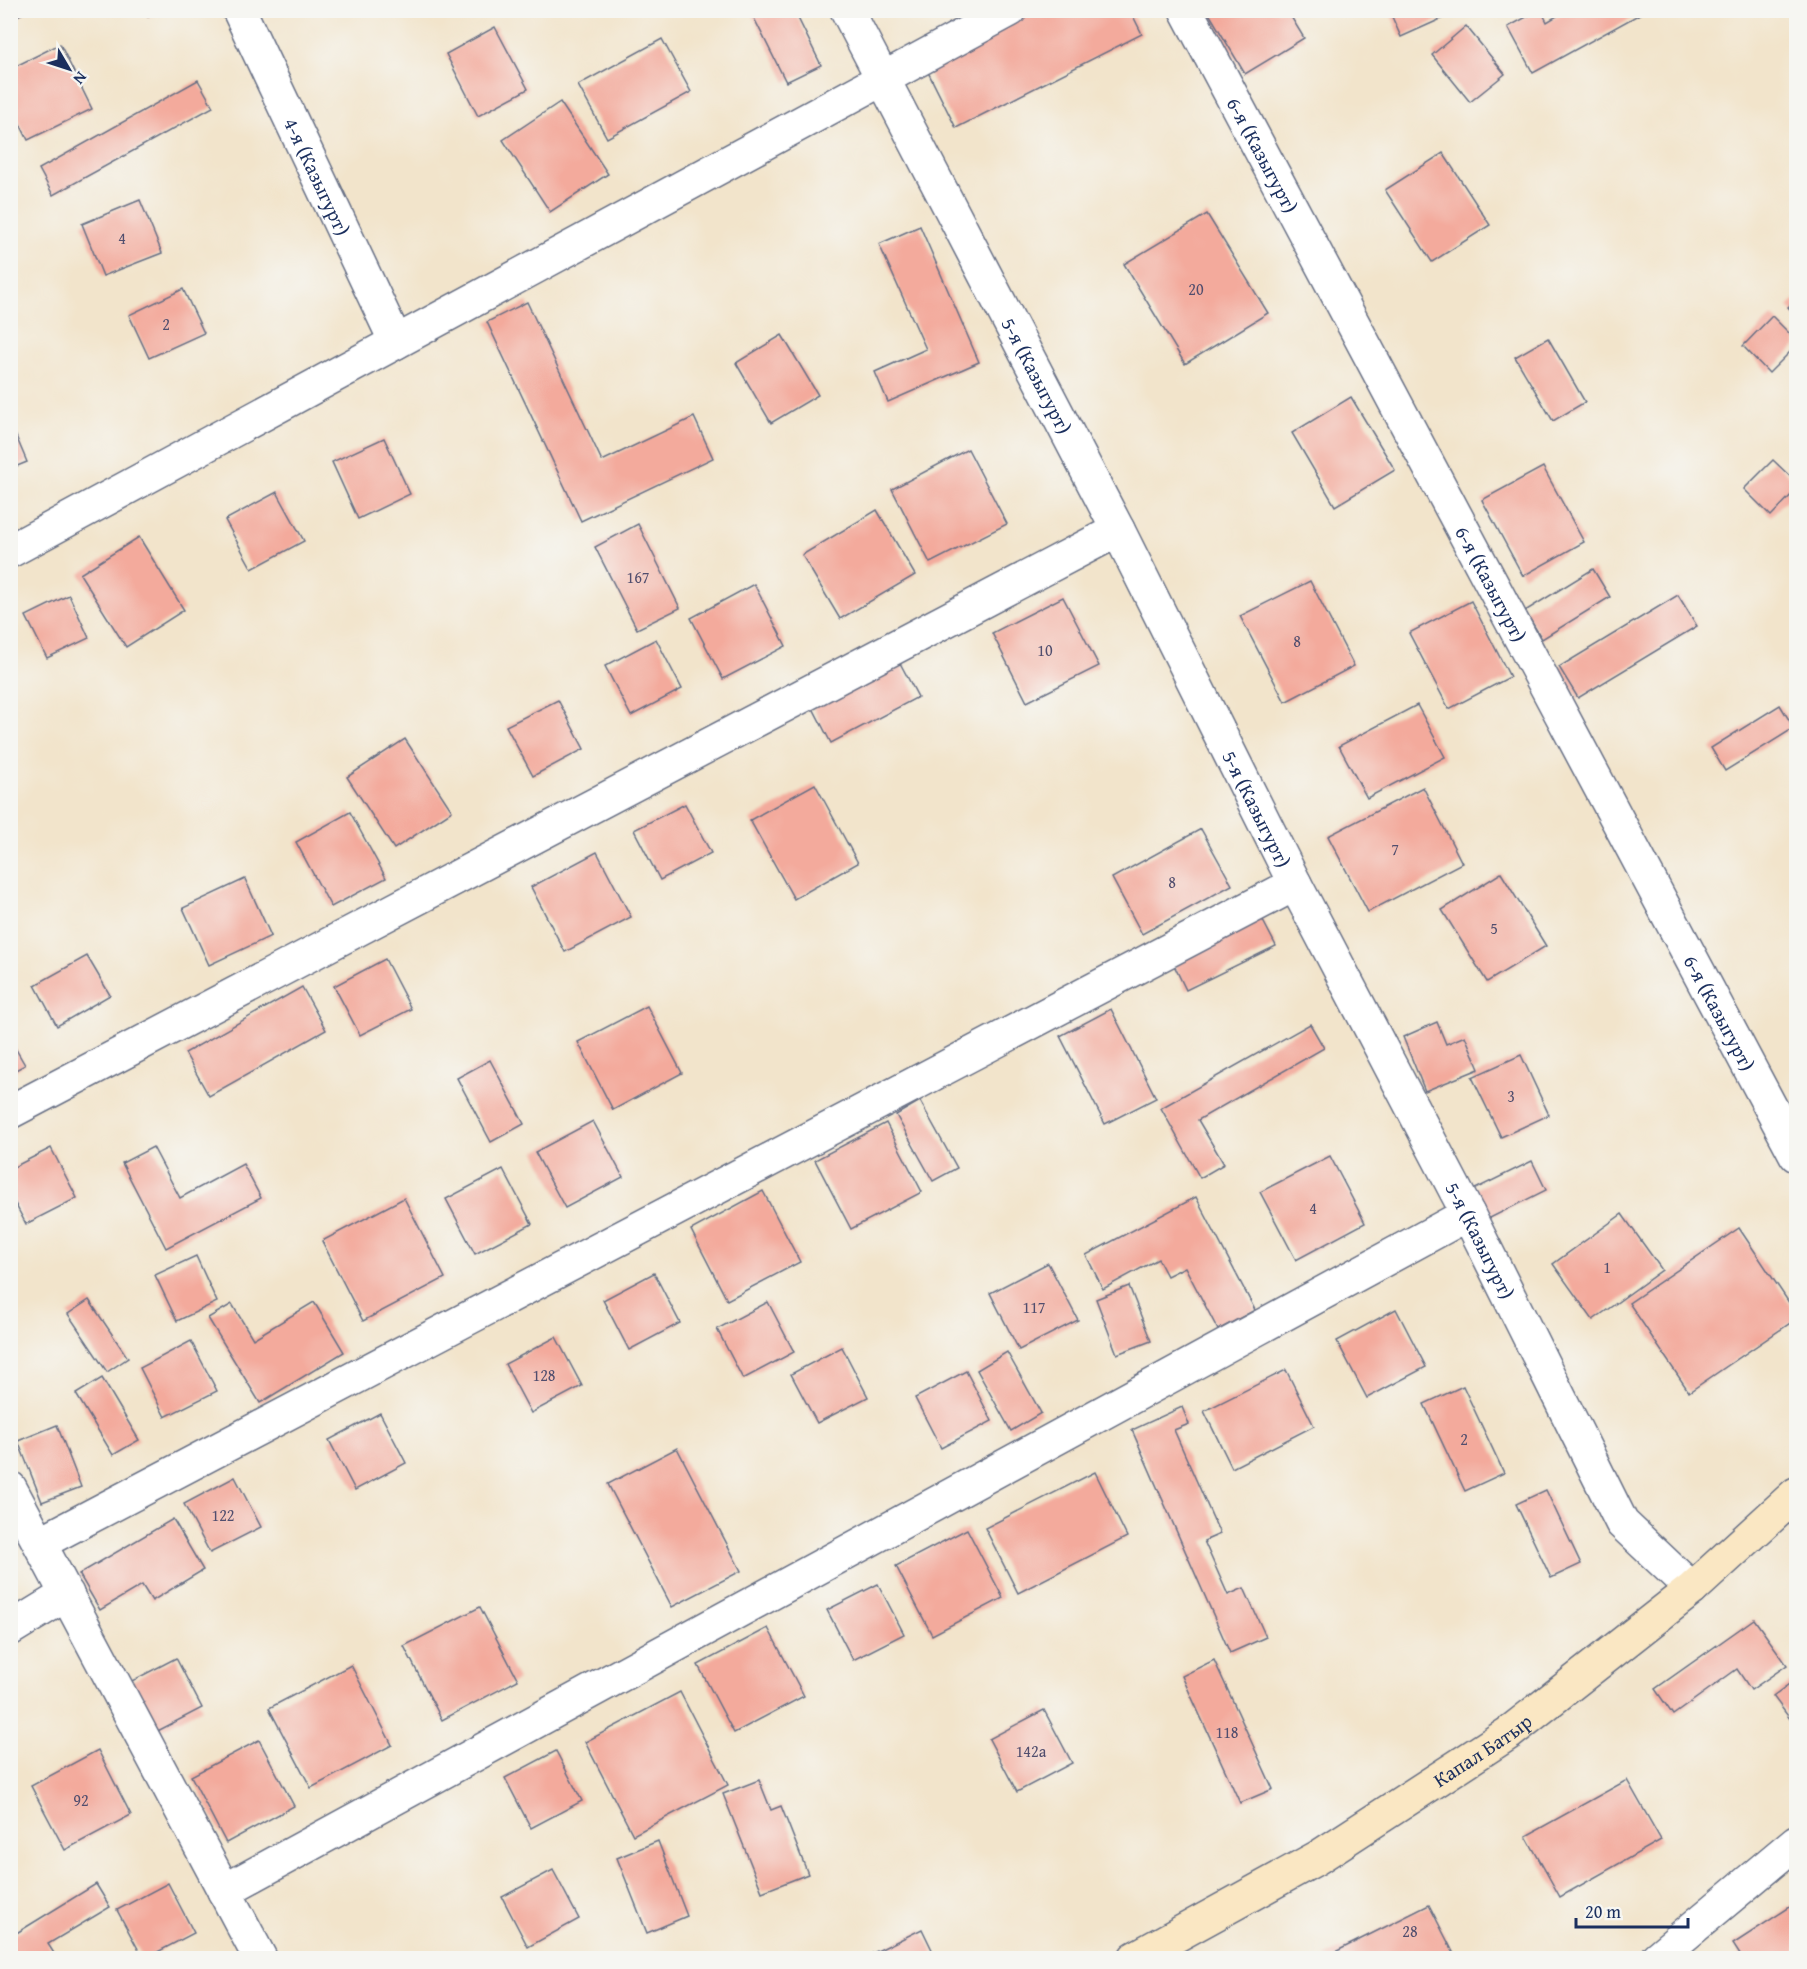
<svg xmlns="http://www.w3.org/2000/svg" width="1807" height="1969" viewBox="0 0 1807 1969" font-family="'Gentium Book Plus',serif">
<rect width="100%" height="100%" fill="#f6f6f2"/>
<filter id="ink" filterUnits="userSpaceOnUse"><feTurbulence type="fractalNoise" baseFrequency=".0167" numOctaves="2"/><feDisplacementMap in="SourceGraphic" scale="12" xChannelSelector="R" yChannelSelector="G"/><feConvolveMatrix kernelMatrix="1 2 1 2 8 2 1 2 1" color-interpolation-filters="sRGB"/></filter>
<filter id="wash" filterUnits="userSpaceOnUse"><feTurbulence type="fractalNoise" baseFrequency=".008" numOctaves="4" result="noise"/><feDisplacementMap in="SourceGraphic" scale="24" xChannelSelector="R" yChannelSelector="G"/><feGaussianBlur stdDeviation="1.35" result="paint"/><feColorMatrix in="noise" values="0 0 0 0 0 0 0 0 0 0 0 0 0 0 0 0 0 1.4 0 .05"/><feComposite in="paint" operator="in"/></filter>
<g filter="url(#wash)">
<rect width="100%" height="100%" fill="#f2e4cb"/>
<g id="blocks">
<g fill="#f3aa9c">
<polygon points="10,10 30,10 10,19"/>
<polygon points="146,10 163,10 148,17"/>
<polygon points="750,10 794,10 821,65 786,82"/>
<polygon points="1034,10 1130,10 1142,34 956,128 925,66"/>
<polygon points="1207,10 1287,10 1304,38 1245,74"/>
<polygon points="1389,10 1461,10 1401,37"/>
<polygon points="1539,10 1541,10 1547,22 1567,10 1638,10 1640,14 1533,73 1508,27"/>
<polygon points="1466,26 1505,74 1470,102 1432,55"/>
<polygon points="495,27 528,89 478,116 446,54"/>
<polygon points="662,39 691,92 607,138 578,85"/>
<polygon points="60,44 92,109 28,140 10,104 10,69"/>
<polygon points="198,80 213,107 53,195 39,169"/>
<polygon points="560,102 608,174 550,212 503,140"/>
<polygon points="1443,153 1490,225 1432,262 1385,190"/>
<polygon points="140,200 162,253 103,276 82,224"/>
<polygon points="1207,214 1268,313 1185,364 1124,264"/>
<polygon points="920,226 979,362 888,402 875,372 926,349 879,244"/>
<polygon points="183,289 204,333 149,358 129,315"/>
<polygon points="1796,299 1796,316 1788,307"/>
<polygon points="527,302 602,461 694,417 713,458 581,521 487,322"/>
<polygon points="1772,316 1796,340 1796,346 1769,373 1743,346"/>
<polygon points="782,335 818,395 771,423 736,363"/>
<polygon points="1548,338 1585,402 1553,421 1515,357"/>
<polygon points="1351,397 1395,470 1335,506 1292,433"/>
<polygon points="10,422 27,462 10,469"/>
<polygon points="384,438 410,494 358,519 332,462"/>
<polygon points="968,449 1007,524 930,563 892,489"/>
<polygon points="1773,460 1796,482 1796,490 1771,516 1744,489"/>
<polygon points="1543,467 1584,542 1523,576 1482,500"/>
<polygon points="277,492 304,541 252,569 225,520"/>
<polygon points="877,510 915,575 840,619 802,555"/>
<polygon points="638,524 680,608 637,629 595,547"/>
<polygon points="139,537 184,610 126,647 80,574"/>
<polygon points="1593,569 1610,597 1542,639 1525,611"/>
<polygon points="1310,581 1354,666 1285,702 1240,616"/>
<polygon points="754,584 786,646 723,679 691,618"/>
<polygon points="69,595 89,638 47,658 26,616"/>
<polygon points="1678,595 1697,626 1578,698 1559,667"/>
<polygon points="1063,597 1099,666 1027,702 992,633"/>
<polygon points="1471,601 1510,677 1449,709 1409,633"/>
<polygon points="656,639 682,689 631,716 605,666"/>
<polygon points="900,663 918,697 831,743 813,708"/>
<polygon points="558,700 584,749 533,776 506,726"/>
<polygon points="1417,705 1445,757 1367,798 1339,746"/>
<polygon points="1780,705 1794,728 1725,771 1711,748"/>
<polygon points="405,739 452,811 394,849 347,777"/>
<polygon points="815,784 858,863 794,899 750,820"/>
<polygon points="1423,787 1462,863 1368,912 1328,836"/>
<polygon points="685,804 711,853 660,880 634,830"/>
<polygon points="350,812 386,878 331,907 296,842"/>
<polygon points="1201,829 1232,885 1142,934 1112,878"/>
<polygon points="597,852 631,917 565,952 531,887"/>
<polygon points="1501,873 1546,946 1487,982 1442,910"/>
<polygon points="245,879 271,936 209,965 183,908"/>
<polygon points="1261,917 1276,946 1186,990 1172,961"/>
<polygon points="87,956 110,995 57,1026 35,985"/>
<polygon points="385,959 411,1009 360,1035 334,986"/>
<polygon points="302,987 326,1030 209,1096 185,1053"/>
<polygon points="647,1006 682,1073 613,1110 578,1042"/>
<polygon points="1111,1009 1156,1098 1105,1124 1060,1036"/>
<polygon points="1437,1022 1446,1044 1465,1036 1479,1069 1425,1091 1403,1037"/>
<polygon points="1310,1024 1324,1048 1198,1120 1224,1164 1200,1178 1161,1108"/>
<polygon points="10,1039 25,1065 10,1073"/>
<polygon points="1521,1055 1549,1115 1501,1137 1472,1077"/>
<polygon points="490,1060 524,1124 491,1142 457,1078"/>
<polygon points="920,1101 957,1168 933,1181 896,1115"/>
<polygon points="593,1121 623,1177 565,1208 535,1152"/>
<polygon points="886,1123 922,1192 851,1229 815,1160"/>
<polygon points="153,1147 180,1198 243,1164 261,1198 166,1248 122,1163"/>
<polygon points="51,1148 77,1198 26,1224 10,1194 10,1169"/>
<polygon points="1330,1156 1365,1223 1296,1260 1260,1192"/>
<polygon points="1532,1161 1546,1190 1486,1220 1471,1191"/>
<polygon points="503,1169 532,1224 475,1254 446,1199"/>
<polygon points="763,1191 800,1262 727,1300 691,1230"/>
<polygon points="1196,1197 1255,1310 1218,1330 1185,1267 1167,1276 1158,1259 1103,1289 1086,1255"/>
<polygon points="404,1198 445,1278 363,1321 322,1241"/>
<polygon points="1622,1214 1662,1270 1593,1320 1553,1264"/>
<polygon points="1739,1228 1796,1313 1796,1319 1689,1392 1629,1303"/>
<polygon points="196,1256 217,1302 177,1321 155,1275"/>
<polygon points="1048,1263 1078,1320 1019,1350 990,1293"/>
<polygon points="654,1273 680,1323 629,1350 603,1300"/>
<polygon points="1129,1286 1151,1341 1117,1354 1096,1299"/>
<polygon points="89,1300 128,1358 107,1372 68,1314"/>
<polygon points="314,1302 344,1352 260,1403 208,1318 232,1304 253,1339"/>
<polygon points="768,1302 794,1352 743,1379 717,1329"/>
<polygon points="1396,1309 1426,1367 1367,1398 1337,1341"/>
<polygon points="556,1337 582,1386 531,1413 505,1364"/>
<polygon points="191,1341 217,1391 165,1417 140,1368"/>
<polygon points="842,1347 868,1397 817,1423 791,1374"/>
<polygon points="1007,1352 1041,1413 1011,1431 977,1370"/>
<polygon points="1286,1370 1314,1426 1232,1468 1204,1411"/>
<polygon points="966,1371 992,1421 941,1448 915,1398"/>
<polygon points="102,1378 139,1440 113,1455 76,1394"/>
<polygon points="1463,1386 1504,1473 1465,1491 1424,1404"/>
<polygon points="1182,1407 1189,1424 1174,1430 1220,1534 1204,1541 1228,1595 1244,1588 1266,1637 1230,1653 1132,1430"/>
<polygon points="380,1413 406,1463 355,1490 329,1440"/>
<polygon points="57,1425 81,1487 42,1502 18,1441"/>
<polygon points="677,1448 741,1571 672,1607 608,1484"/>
<polygon points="1095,1472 1127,1537 1018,1593 985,1528"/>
<polygon points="235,1477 261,1527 210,1553 184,1504"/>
<polygon points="1546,1490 1581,1564 1551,1578 1516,1504"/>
<polygon points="173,1519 203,1570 152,1601 142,1585 100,1610 79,1574"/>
<polygon points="967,1529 1003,1598 932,1635 896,1566"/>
<polygon points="878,1584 904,1634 853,1660 827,1610"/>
<polygon points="480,1607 518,1680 442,1720 404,1646"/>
<polygon points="1754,1619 1787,1665 1751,1690 1737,1669 1673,1715 1655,1689"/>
<polygon points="768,1628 804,1696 734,1733 698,1665"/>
<polygon points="176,1658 202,1708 150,1735 124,1685"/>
<polygon points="1214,1660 1273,1789 1240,1803 1182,1676"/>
<polygon points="351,1665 392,1745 311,1788 269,1708"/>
<polygon points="1796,1679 1796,1727 1773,1696"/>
<polygon points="680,1692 728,1785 633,1835 585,1742"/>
<polygon points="1044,1710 1072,1763 1017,1792 989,1739"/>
<polygon points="259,1740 294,1806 226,1843 191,1776"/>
<polygon points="98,1750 131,1815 65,1850 31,1786"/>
<polygon points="556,1751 582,1801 531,1828 505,1778"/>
<polygon points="759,1780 771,1810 781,1806 808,1874 762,1892 723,1794"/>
<polygon points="1627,1780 1661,1840 1560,1897 1526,1836"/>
<polygon points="658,1841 687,1916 647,1933 617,1858"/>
<polygon points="553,1870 579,1919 528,1947 502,1897"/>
<polygon points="168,1883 194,1933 146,1958 143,1958 117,1910"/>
<polygon points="96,1884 110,1907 48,1944 57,1958 15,1958 10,1950 10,1937"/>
<polygon points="1796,1903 1796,1958 1742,1958 1733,1944"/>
<polygon points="1429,1905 1456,1958 1323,1958"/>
<polygon points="922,1929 936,1958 863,1958"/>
</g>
</g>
</g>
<g filter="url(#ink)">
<use href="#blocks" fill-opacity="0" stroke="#666e84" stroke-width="1.5"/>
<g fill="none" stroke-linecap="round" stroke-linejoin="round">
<defs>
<g id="street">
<path id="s1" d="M239,10l157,332"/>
<path id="s2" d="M847,10l271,520 177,354 173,330 154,309 70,66"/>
<path id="s3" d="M1186,10l610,1145"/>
<polyline points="10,551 1010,10"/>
<polyline points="10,1112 1118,530"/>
<polyline points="10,1488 260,1958"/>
<polyline points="40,1543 1295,884"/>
<polyline points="10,1629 67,1594"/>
<polyline points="224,1891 1468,1214"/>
<polyline points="1657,1958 1796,1842"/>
</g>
<g id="secondary">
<path id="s4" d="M1135,1958l182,-100 192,-125 183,-144 104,-95"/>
</g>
</defs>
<use href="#street" stroke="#666e84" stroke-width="36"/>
<use href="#secondary" stroke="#666e84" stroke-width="36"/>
<use href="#street" stroke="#fff" stroke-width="33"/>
<use href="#secondary" stroke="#fae7c3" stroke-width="33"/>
</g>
</g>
<g text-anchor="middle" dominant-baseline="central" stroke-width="5" stroke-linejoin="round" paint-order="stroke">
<g font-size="16" fill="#514e6e">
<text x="122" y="238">4</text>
<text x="1196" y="289">20</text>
<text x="166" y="324">2</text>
<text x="638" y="577">167</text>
<text x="1297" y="641">8</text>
<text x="1045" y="650">10</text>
<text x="1395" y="849">7</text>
<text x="1172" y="882">8</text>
<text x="1494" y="928">5</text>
<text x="1511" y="1096">3</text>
<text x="1313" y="1208">4</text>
<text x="1607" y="1267">1</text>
<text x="1034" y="1307">117</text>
<text x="544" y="1375">128</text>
<text x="1464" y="1439">2</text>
<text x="223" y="1515">122</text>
<text x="1227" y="1732">118</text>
<text x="1031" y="1751">142а</text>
<text x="81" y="1800">92</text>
<text x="1410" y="1931">28</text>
</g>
<g font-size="20" fill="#1b2f5e" stroke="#f6f6f2">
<text stroke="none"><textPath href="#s3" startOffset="164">6-я (Казыгурт)</textPath></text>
<text stroke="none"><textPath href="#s1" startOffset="184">4-я (Казыгурт)</textPath></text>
<text stroke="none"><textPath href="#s2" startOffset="412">5-я (Казыгурт)</textPath></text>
<text stroke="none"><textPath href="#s3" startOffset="650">6-я (Казыгурт)</textPath></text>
<text stroke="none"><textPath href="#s2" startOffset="898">5-я (Казыгурт)</textPath></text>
<text stroke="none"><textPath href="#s3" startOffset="1136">6-я (Казыгурт)</textPath></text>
<text stroke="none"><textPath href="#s2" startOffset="1384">5-я (Казыгурт)</textPath></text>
<text stroke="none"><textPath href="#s4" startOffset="405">Капал Батыр</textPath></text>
</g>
</g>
<rect width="1807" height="1969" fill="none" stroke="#f6f6f2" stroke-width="36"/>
<g transform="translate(69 69) rotate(129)" stroke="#f6f6f2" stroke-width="4.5" paint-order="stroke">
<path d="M0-4.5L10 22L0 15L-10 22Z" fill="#1b2f5e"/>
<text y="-9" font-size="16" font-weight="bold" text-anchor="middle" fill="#1b2f5e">N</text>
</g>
<path d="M1576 1918v9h112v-9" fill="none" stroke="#1b2f5e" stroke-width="3"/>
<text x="1585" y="1918" font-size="18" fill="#1b2f5e" stroke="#f6f6f2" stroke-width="4.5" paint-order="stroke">20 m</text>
</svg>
